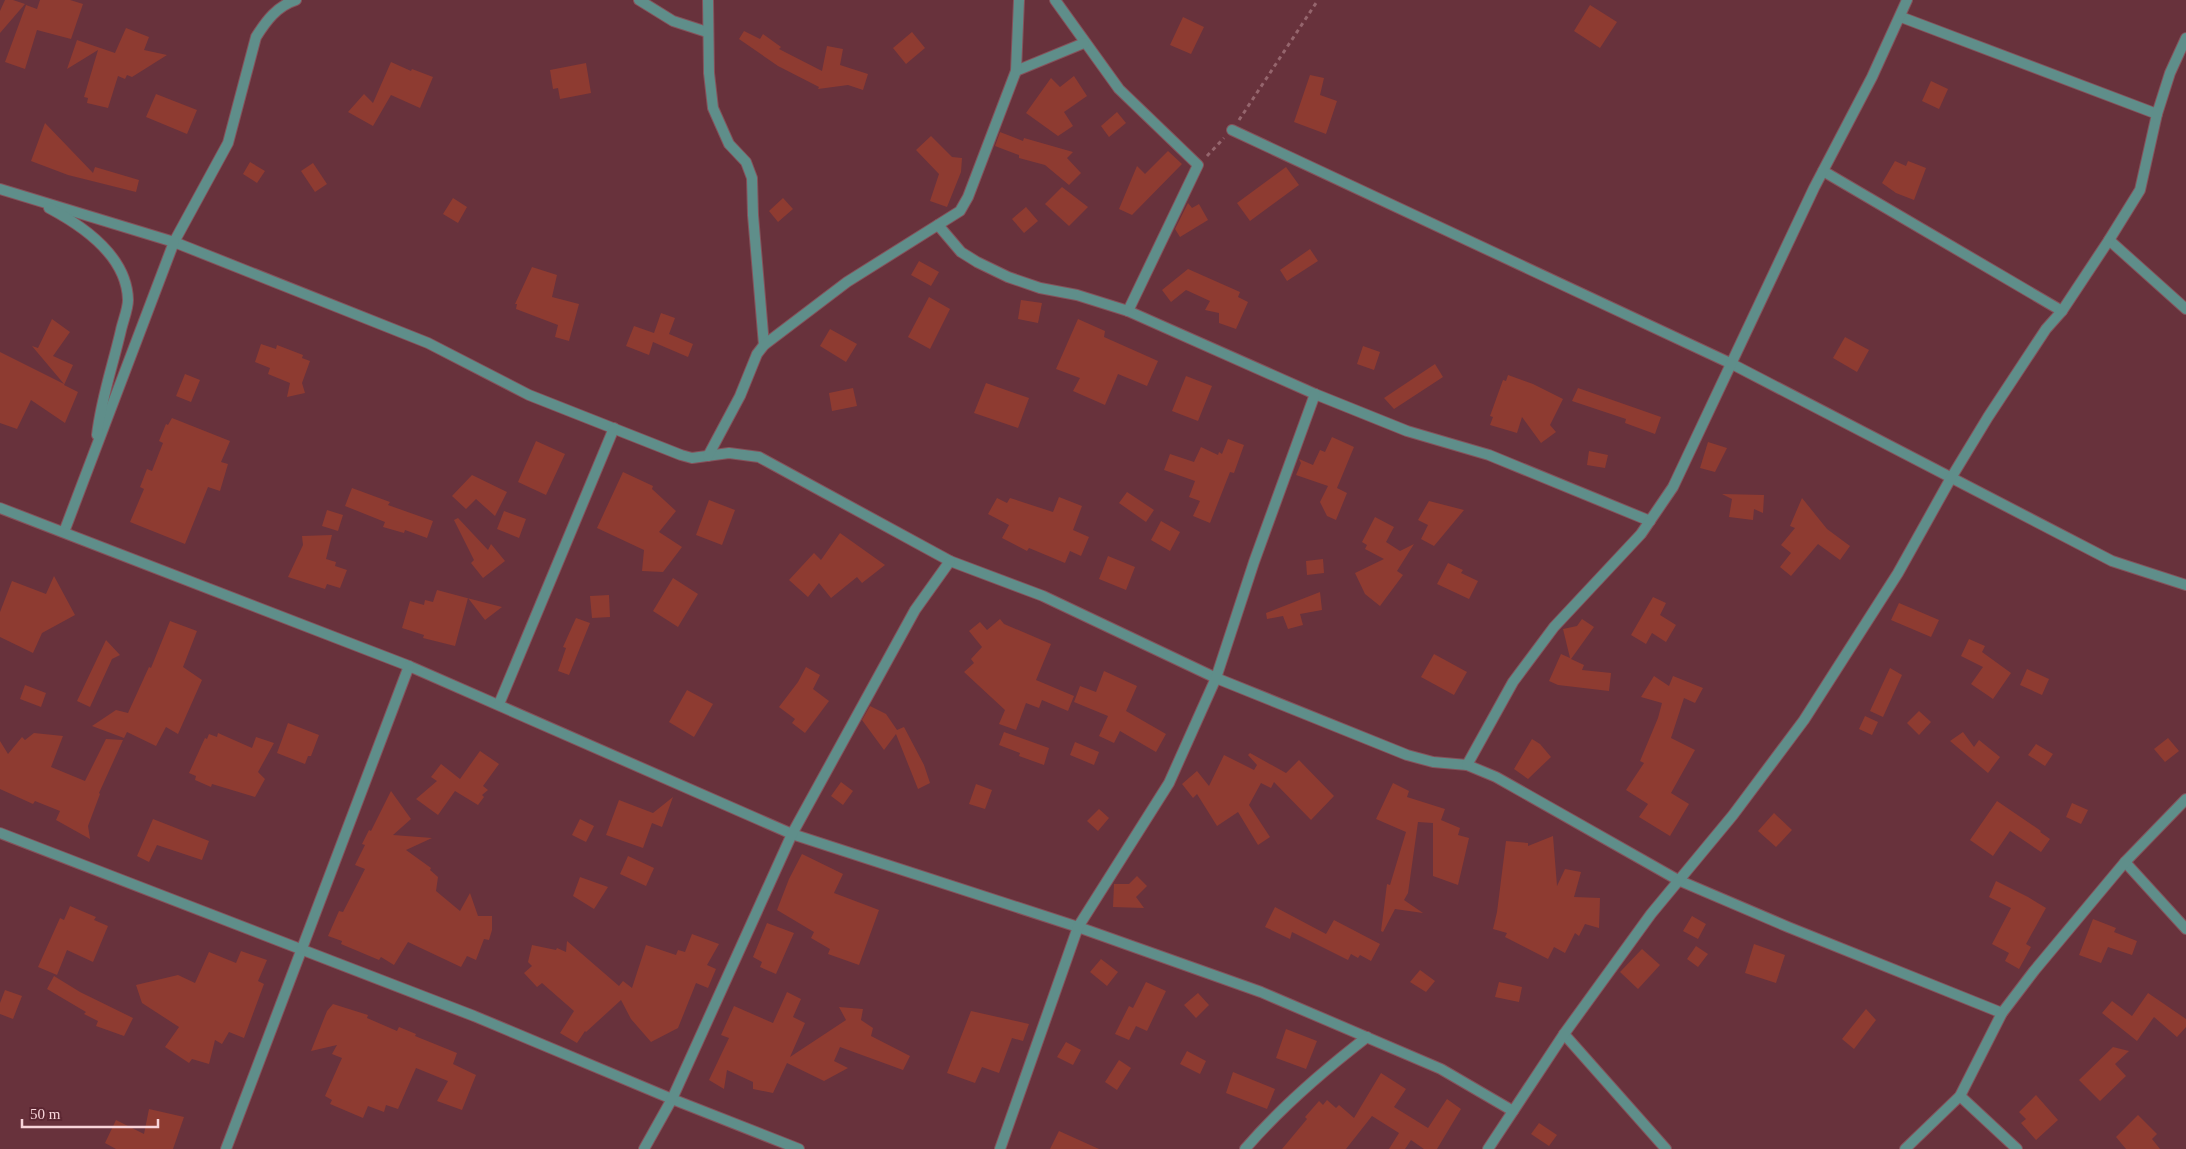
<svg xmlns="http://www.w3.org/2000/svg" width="2186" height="1149" viewBox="0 0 2186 1149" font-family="'Times New Roman',serif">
<rect width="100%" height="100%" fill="#68323c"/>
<g fill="#8e3b31">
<polygon points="5,0 13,0 25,4 0,33 0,11"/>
<polygon points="40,0 70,0 83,4 71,39 37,30 25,69 5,62 26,5 37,9"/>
<polygon points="1590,5 1617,22 1600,48 1574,31"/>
<polygon points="1183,17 1204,27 1191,54 1170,45"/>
<polygon points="126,28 149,37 144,50 167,55 132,77 127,75 125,79 118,76 108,108 87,103 88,98 84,97 98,50 67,69 77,40 115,53"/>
<polygon points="744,31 760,39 763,34 781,47 779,49 822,71 827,46 843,49 840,65 868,74 863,90 848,85 818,89 819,87 778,66 739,39"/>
<polygon points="912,32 925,48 906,64 893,48"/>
<polygon points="391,62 411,71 412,69 433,77 420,108 391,95 373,126 348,112 364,94 373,103"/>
<polygon points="586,63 591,93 560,99 558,88 553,89 550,70"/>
<polygon points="1310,75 1324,78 1320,95 1337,101 1326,134 1294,122"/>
<polygon points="1074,76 1087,96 1064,112 1073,126 1058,136 1026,113 1051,78 1060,87"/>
<polygon points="1931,81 1948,89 1939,109 1922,101"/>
<polygon points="156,94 197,110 187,134 146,117"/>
<polygon points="1117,112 1126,123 1109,137 1101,126"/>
<polygon points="45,123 93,173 95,167 139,180 136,192 68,175 31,161"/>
<polygon points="1000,132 1023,141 1024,138 1073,152 1067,158 1081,173 1069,185 1045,165 1019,158 1019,155 995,146"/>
<polygon points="931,136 952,157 962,158 961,172 947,207 930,201 939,174 916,150"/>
<polygon points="1168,151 1182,164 1132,215 1119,209 1137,166 1145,174"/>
<polygon points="1895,161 1906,166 1908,161 1926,168 1914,200 1896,193 1882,183"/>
<polygon points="250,162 265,171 257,183 243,174"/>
<polygon points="313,163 327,184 315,192 301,171"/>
<polygon points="1286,167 1299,185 1250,221 1237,203"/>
<polygon points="1062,187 1088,207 1069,226 1045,204"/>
<polygon points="453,198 467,207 458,223 443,214"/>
<polygon points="783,198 793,209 778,222 769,211"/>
<polygon points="1188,203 1192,208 1199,204 1208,220 1180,237 1175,229"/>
<polygon points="1026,207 1038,221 1024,233 1012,219"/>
<polygon points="1310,249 1318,261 1287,281 1280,270"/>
<polygon points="919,261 939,272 931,286 911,275"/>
<polygon points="532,267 557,275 552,297 579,304 569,341 555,337 558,325 516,309 517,304 515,304"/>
<polygon points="1188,269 1240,292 1238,297 1248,302 1236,329 1219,323 1219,313 1205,310 1210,301 1186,290 1171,302 1162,290"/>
<polygon points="929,297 950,309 930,349 908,337"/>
<polygon points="1021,300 1042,303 1038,323 1018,319"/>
<polygon points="661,313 675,318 669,334 693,344 688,357 653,342 649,355 626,346 634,326 654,333"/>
<polygon points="52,319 70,332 53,356 73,365 64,385 78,392 65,423 31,400 17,429 0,423 0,352 64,384 32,346 38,348"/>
<polygon points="1078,319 1105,331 1104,337 1158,361 1147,386 1118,374 1105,405 1073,391 1080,378 1056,369"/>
<polygon points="830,329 857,344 846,362 820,346"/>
<polygon points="1845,337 1869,350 1857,372 1833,358"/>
<polygon points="261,344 276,349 277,345 303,355 302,358 310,361 302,383 305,393 287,397 290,383 268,374 270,368 255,362"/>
<polygon points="1363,346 1380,352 1374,370 1357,364"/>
<polygon points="1435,364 1443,377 1394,409 1384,398"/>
<polygon points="185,374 200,380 191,402 176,396"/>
<polygon points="1508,375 1533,384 1563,399 1550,425 1556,432 1541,443 1522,417 1517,433 1490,425 1493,417 1490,416 1503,380 1506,381"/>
<polygon points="1186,376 1212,386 1198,421 1172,411"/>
<polygon points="986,383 1029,398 1018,428 974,413"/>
<polygon points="853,388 857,406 832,411 829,393"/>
<polygon points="1578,388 1661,417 1655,434 1625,423 1626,419 1572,401"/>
<polygon points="172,418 230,441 221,462 228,464 220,491 208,487 185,544 130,522 144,489 140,487 147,469 152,471 163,443 159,441 166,424 168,425"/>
<polygon points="1332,437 1354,447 1337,488 1347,493 1336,520 1327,516 1320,502 1328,486 1296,475 1301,463 1299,459 1313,465 1320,450 1325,452"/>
<polygon points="1228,439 1244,445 1234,473 1230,472 1210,523 1193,516 1200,501 1189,497 1195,481 1164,470 1170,454 1194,462 1201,447 1218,455 1219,452 1222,454"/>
<polygon points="536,441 565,454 546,495 518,482"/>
<polygon points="1708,442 1727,448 1715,472 1700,468"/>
<polygon points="1589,451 1608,455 1605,468 1587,465"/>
<polygon points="623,472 653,486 652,489 676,511 659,532 682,547 663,572 642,571 644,550 597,528"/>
<polygon points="472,475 507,492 495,516 476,499 466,509 452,496"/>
<polygon points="352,488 390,502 388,505 433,521 427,538 405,530 404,533 383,527 385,522 345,506"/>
<polygon points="1127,492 1154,510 1146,522 1119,503"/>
<polygon points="1722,494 1764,495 1763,513 1754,509 1753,520 1729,517 1732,499"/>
<polygon points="1059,497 1082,506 1073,530 1089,537 1081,556 1070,551 1065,563 1029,548 1027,551 1002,538 1009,525 988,514 997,498 1007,503 1010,498 1053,512"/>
<polygon points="1802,498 1827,529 1850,546 1840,560 1818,544 1791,576 1780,567 1791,553 1781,545 1795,528 1790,526"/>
<polygon points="709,500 735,510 722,545 696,535"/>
<polygon points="1429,501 1464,510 1434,546 1421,539 1428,525 1418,520"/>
<polygon points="327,510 343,515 338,531 322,526"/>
<polygon points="504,511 526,519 519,538 497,529"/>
<polygon points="1375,517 1394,527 1386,542 1400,551 1414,544 1397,571 1403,575 1380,606 1365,594 1355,573 1384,559 1365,549 1367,545 1362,542"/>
<polygon points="458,518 488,550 491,544 505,561 483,578 471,563 474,560 454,520"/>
<polygon points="1161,521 1180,532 1170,551 1151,540"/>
<polygon points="840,533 885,565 862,583 857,577 831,598 819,583 808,597 789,580 814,553 821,560"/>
<polygon points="332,535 326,559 336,562 335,566 347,570 340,588 327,584 325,589 288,577 303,545 302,536"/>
<polygon points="1108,556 1135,567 1126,590 1099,579"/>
<polygon points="1323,559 1324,573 1307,575 1306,561"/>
<polygon points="1448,563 1463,570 1461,573 1478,581 1469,599 1437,584"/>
<polygon points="54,576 75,615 42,633 33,653 0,637 0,612 12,581 46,594"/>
<polygon points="673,578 698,594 678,627 653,611"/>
<polygon points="437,590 467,598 502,607 485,620 468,598 455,646 423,638 424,635 402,628 410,601 424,605 425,600 433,602"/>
<polygon points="1320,592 1322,610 1300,614 1303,625 1288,629 1283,616 1267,619 1266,613"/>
<polygon points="609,595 610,617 592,618 590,596"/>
<polygon points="1653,597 1666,603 1660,615 1676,625 1666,642 1652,633 1646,644 1631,635"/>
<polygon points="1899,603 1939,620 1931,637 1891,620"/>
<polygon points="576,618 590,623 569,675 558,671 566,648 563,647"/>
<polygon points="1000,619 1004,624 1051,644 1036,680 1074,696 1068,711 1042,700 1039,708 1026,703 1016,730 999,724 1005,710 964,672 974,663 971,659 982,647 969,631 980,622 987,630"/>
<polygon points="1582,619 1594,627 1571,659 1584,665 1582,670 1611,673 1609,691 1558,685 1549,681 1561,654 1570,658 1563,629 1577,626"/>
<polygon points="170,621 197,631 183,667 202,680 178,734 166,727 156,746 127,732 124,738 92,726 116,710 128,713 149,667 151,668"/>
<polygon points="1969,639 1985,646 1982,652 2011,673 1993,699 1971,684 1983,667 1961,656"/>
<polygon points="106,640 120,655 112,659 90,707 77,701"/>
<polygon points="1434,654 1467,672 1454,695 1421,677"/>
<polygon points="806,667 820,675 813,689 829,701 805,733 792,723 795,719 779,707 798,682"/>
<polygon points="1890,668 1902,675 1883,717 1870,711"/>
<polygon points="2027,669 2049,679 2042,695 2020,685"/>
<polygon points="1104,671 1137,686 1126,711 1166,734 1156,752 1120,731 1114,743 1099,736 1108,716 1074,702 1080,686 1096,692"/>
<polygon points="1654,676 1669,686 1673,676 1703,688 1695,703 1684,698 1671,738 1695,750 1671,793 1689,804 1670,836 1639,817 1648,804 1626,790 1644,763 1640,761 1658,718 1662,703 1641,697"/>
<polygon points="25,685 46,693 41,707 20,699"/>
<polygon points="687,690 713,704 694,737 669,722"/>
<polygon points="870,706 886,714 897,730 904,727 924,765 930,783 918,789 896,734 884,750 862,720"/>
<polygon points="1919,711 1931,722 1919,735 1907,723"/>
<polygon points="1865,716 1878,722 1872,735 1859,729"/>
<polygon points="288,723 319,735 311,756 308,756 305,764 277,753"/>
<polygon points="1004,732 1049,748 1044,765 1019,756 1020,753 999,745"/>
<polygon points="1963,732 1974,747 1979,740 2000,757 1988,773 1950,741"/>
<polygon points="34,733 63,736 51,767 85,781 106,739 123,740 99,793 100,794 88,826 90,839 56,820 60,811 35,801 33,804 0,789 0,741 8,754 22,737 25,740"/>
<polygon points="218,733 252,748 256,737 274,743 258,772 265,779 255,797 212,784 211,787 195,780 196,776 189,773 205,738 207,739 209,734 217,737"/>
<polygon points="2168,738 2179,751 2165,762 2154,749"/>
<polygon points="1532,739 1540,744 1551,757 1528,779 1514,769"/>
<polygon points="1075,742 1099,752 1094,765 1070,755"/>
<polygon points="2036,744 2053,754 2045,766 2028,755"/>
<polygon points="480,751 499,764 483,786 488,790 482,795 484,797 478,805 455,791 438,815 416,799 437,781 431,777 441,764 460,779"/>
<polygon points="1250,753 1286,773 1299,760 1334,796 1311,820 1274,782 1271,788 1261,783 1249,805 1270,837 1258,845 1238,812 1217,826 1197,794 1193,798 1182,784 1197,771 1209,786 1224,755 1254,770 1257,765 1248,755"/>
<polygon points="841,782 853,791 843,805 831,796"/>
<polygon points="1393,783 1409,791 1407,797 1445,809 1441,820 1460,828 1458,835 1469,838 1458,885 1433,876 1433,823 1418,822 1408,893 1404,900 1423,913 1395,909 1383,932 1381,931 1387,884 1390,885 1406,832 1376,819"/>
<polygon points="976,784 992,790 985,809 969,804"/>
<polygon points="391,791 411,819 393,835 432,838 406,850 431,868 430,870 438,877 436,891 460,911 470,893 478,916 492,916 492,930 489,940 484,939 476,960 467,956 461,967 408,942 394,965 381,957 379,960 341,944 342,941 328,936 339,911 343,912 365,869 355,865 365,845 362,844 369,830 371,831"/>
<polygon points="673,797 662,827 652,823 643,848 606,835 619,800 653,813"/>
<polygon points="1997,801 2041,831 2040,832 2050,839 2041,852 2010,831 1993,856 1970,840"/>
<polygon points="2072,803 2088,810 2081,824 2066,817"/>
<polygon points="1099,809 1109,818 1098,831 1087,821"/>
<polygon points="1774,813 1792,830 1776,847 1758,831"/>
<polygon points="153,819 209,841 202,860 157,845 149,862 137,856"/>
<polygon points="580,819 594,826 586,842 572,835"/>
<polygon points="1553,836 1557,886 1565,869 1581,872 1574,897 1600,898 1599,928 1585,924 1579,936 1575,933 1565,953 1554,947 1548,959 1505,937 1507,933 1493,929 1497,912 1506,841 1528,843 1528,846"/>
<polygon points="802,854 843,874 834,893 879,910 859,965 828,954 830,949 811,938 814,932 777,910 789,879"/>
<polygon points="628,856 654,868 646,886 620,874"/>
<polygon points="1137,876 1147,886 1136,897 1144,908 1113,907 1114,884 1129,884"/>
<polygon points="580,877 608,887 594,909 573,896"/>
<polygon points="1996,881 2028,897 2046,908 2026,944 2031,947 2019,969 2005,961 2009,953 1992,944 2011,908 1989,897"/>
<polygon points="70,906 96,917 94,920 108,926 93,962 67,950 57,975 38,967 60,918 64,920"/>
<polygon points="1275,907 1326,934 1334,920 1380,944 1371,961 1360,955 1358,958 1351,954 1348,960 1292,932 1290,939 1265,927"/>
<polygon points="1692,916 1706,924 1698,939 1683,931"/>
<polygon points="2093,919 2116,928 2114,932 2137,941 2132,955 2108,947 2101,963 2079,955"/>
<polygon points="767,923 794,933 776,974 760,967 762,962 753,957"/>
<polygon points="692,934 719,944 707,965 716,969 708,988 696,983 678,1028 651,1042 631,1019 621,1000 586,1032 585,1031 577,1043 560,1033 574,1011 542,983 537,987 524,973 532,966 528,962 532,945 556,950 557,948 566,952 567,941 619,986 623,981 632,988 646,945 676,955 678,950 685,952"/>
<polygon points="1754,944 1785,955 1776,983 1745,973"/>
<polygon points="1696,946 1708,954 1698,967 1687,959"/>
<polygon points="1642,949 1660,965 1638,989 1620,972"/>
<polygon points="241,951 267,960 258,981 264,984 244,1038 229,1032 222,1044 215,1040 209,1064 192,1059 189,1063 165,1047 179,1027 142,1003 136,985 178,975 195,983 209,952 236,963"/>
<polygon points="1101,959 1118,972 1107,986 1090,972"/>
<polygon points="1420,970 1435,981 1426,992 1410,982"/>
<polygon points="54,976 80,992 133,1018 124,1036 96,1026 98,1021 84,1014 86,1012 47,989"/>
<polygon points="1146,982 1166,991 1147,1031 1136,1026 1129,1040 1115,1034 1129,1006 1133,1008"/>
<polygon points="1499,982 1522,987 1519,1002 1495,997"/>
<polygon points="5,990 22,996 13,1019 0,1014 0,1003"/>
<polygon points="787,992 801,999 793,1017 805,1023 790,1057 846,1020 839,1007 863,1009 861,1020 873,1028 871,1036 910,1056 903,1070 840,1047 834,1061 848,1068 824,1081 787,1063 773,1093 753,1089 753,1082 727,1070 724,1089 709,1080 729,1038 721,1035 734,1006 773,1023"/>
<polygon points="1198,993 1209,1005 1196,1018 1184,1005"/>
<polygon points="2148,993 2186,1019 2186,1027 2177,1037 2154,1017 2137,1041 2102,1013 2112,1001 2132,1016"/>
<polygon points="333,1004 368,1015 367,1018 397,1031 399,1027 416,1034 415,1036 457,1053 453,1064 476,1075 462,1110 437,1101 448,1081 416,1068 398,1109 386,1105 384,1112 368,1106 363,1118 330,1104 332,1100 325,1096 342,1058 332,1054 337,1045 311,1051 327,1011"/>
<polygon points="1866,1009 1876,1020 1854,1049 1842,1039"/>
<polygon points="971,1011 1029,1024 1023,1041 1012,1038 999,1073 982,1067 975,1083 947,1073"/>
<polygon points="1286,1029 1317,1041 1306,1069 1276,1058"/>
<polygon points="1066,1042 1081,1050 1073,1065 1057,1057"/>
<polygon points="2113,1047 2129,1051 2115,1064 2126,1076 2100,1101 2079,1080"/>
<polygon points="1187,1051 1206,1061 1200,1074 1180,1064"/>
<polygon points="1119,1060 1131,1068 1117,1090 1105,1082"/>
<polygon points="1233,1072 1275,1089 1267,1109 1226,1093"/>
<polygon points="1381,1073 1406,1089 1394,1107 1428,1128 1447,1099 1461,1109 1437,1149 1424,1149 1411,1140 1405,1149 1389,1149 1399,1133 1372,1116 1346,1149 1282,1149 1307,1119 1305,1117 1319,1101 1323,1105 1327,1100 1336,1108 1339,1105 1354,1118"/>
<polygon points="2036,1095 2058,1120 2036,1140 2021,1123 2026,1119 2019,1112"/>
<polygon points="149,1109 184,1117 173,1149 116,1149 105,1143 116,1120 144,1134"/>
<polygon points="2138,1115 2157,1134 2152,1139 2160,1149 2126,1149 2116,1137"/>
<polygon points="1539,1123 1557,1135 1549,1146 1531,1134"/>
<polygon points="1059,1131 1099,1149 1050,1149"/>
</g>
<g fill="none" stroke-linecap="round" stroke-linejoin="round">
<defs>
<g id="street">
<path d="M296,0c-19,6 -30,21 -40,37l-28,106 -54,99 254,101 101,52 152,60 11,3 37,-5 30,4 191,104 93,35 173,82 191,77 26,7 34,3 29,12 182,103 110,47 214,86"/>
<polyline points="639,0 673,21 707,32"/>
<polyline points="708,0 709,73 713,108 729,144 746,162 752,178 753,215 764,345"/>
<polyline points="1055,0 1119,89 1198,165 1128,311"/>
<polyline points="1901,17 2157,114"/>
<polyline points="1016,71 1084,43"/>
<polyline points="1232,130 1732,364 2112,561 2186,585"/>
<polyline points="1823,171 2062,311"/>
<polyline points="0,189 174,242 64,532"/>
<path d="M49,208c34,18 78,48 79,92 0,9 -5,21 -7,30 -8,35 -20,69 -24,105"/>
<polyline points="938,225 961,252 977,262 1008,277 1040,288 1077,295 1128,311 1315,394 1407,431 1489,455 1650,521"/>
<polyline points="2109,240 2186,309"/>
<polyline points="708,456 740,396 757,354 764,345 847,282 960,211 968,197 1016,71 1019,0"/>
<polyline points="0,508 409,666 792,834 1078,927 1261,992 1441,1069 1513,1111"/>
<polyline points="499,704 614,428"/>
<polyline points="1467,765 1513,682 1554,627 1641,534 1673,487 1814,188 1872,77 1907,0"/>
<polyline points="0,833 474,1016 672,1099 799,1149"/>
<polyline points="2125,862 2186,929"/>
<polyline points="1564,1034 1666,1149"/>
<polyline points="1960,1096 2017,1149"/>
<polyline points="226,1149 409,666"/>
<polyline points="644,1149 672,1099 792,834 915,610 950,561"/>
<polyline points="1000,1149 1078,927 1169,783 1216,678 1254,562 1315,394"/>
<path d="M1245,1149c36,-42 78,-78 122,-112"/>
<polyline points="1488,1149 1564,1034 1651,914 1733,815 1804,720 1898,573 1951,478 1988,417 2046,329 2062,311 2109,240 2140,190 2157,114 2170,73 2186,38"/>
<polyline points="1905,1149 1960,1096 2002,1013 2034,971 2125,862 2186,799"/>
</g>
</defs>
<use href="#street" stroke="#85525b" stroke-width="12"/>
<g stroke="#95656d" stroke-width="3" stroke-dasharray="4 4" stroke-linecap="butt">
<polyline points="1239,120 1318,0"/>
<polyline points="1207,156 1224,138"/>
</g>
<use href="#street" stroke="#5f8e8a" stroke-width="10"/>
</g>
<path d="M22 1119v8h136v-8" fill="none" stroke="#f7d4d9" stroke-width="2.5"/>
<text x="30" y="1119" font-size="15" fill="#f7d4d9" stroke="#5c2732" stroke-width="4" paint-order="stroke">50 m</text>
</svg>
